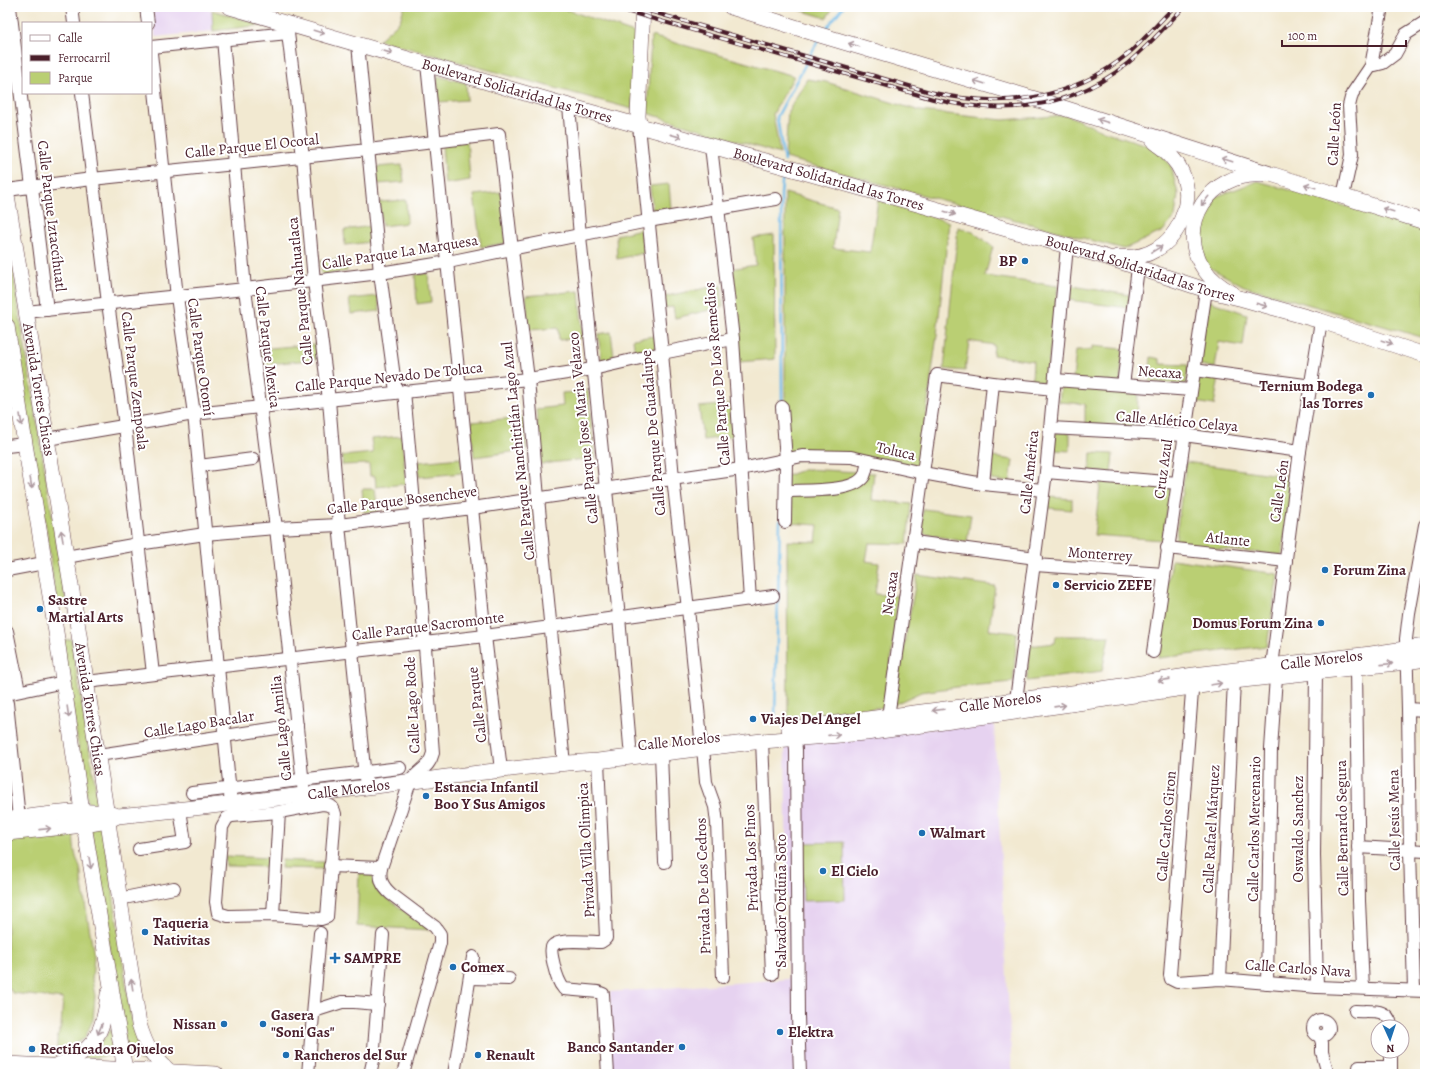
<svg xmlns="http://www.w3.org/2000/svg" width="1432" height="1081" viewBox="0 0 1432 1081" font-family="Alegreya,serif">
<rect width="100%" height="100%" fill="#fff"/>
<filter id="ink" filterUnits="userSpaceOnUse"><feTurbulence type="fractalNoise" baseFrequency=".025" numOctaves="2"/><feDisplacementMap in="SourceGraphic" scale="8" xChannelSelector="R" yChannelSelector="G"/><feConvolveMatrix kernelMatrix="1 2 1 2 8 2 1 2 1" color-interpolation-filters="sRGB"/></filter>
<filter id="wash" filterUnits="userSpaceOnUse"><feTurbulence type="fractalNoise" baseFrequency=".012" numOctaves="4" result="noise"/><feDisplacementMap in="SourceGraphic" scale="16" xChannelSelector="R" yChannelSelector="G"/><feGaussianBlur stdDeviation="0.9" result="paint"/><feColorMatrix in="noise" values="0 0 0 0 0 0 0 0 0 0 0 0 0 0 0 0 0 1.4 0 .05"/><feComposite in="paint" operator="in"/></filter>
<g filter="url(#wash)">
<rect width="100%" height="100%" fill="#f2e9d1"/>
<g fill="#e6d2f0">
<polygon points="153,7 202,7 212,10 213,31 155,37"/>
<polygon points="994,724 1012,1074 611,1074 610,992 788,979 785,740"/>
</g>
<g fill="#bacf73" stroke="#82774f">
<polygon points="404,7 559,7 634,33 632,109 379,40 400,21"/>
<polygon points="790,7 834,7 826,18"/>
<polygon points="212,10 262,25 213,31"/>
<polygon points="651,36 794,76 773,114 780,154 647,113"/>
<polygon points="437,76 466,83 467,100 439,102"/>
<polygon points="807,79 826,82 920,111 1003,120 1067,115 1100,130 1156,148 1171,166 1178,194 1175,217 1163,231 1124,249 785,158 788,111"/>
<polygon points="467,140 470,180 445,184 442,144"/>
<polygon points="402,165 404,182 378,184 376,167"/>
<polygon points="1258,181 1425,229 1425,338 1244,286 1201,263 1202,228 1215,197"/>
<polygon points="669,184 671,209 653,213 650,186"/>
<polygon points="501,192 506,243 481,247 474,195"/>
<polygon points="785,193 838,208 833,248 870,252 878,200 949,222 937,335 919,466 814,454 785,464"/>
<polygon points="406,200 407,223 382,226 379,202"/>
<polygon points="371,226 371,242 345,245 344,230"/>
<polygon points="958,227 973,232 993,247 985,276 1058,286 1046,383 1032,380 1033,361 993,355 994,345 969,341 965,371 944,369"/>
<polygon points="641,229 644,253 617,259 616,235"/>
<polygon points="774,235 775,359 739,362 730,269 756,265 753,238"/>
<polygon points="7,236 66,601 56,603 47,532 28,433 7,302"/>
<polygon points="345,258 347,271 322,275 320,261"/>
<polygon points="428,273 431,302 417,304 415,275"/>
<polygon points="721,285 723,307 675,318 673,307 664,308 662,297"/>
<polygon points="1072,286 1130,295 1128,308 1069,300"/>
<polygon points="579,291 583,338 559,340 558,328 529,330 526,296"/>
<polygon points="378,296 380,311 351,314 349,299"/>
<polygon points="1209,301 1247,314 1243,346 1219,342 1215,368 1196,364"/>
<polygon points="611,332 614,357 602,362 598,334"/>
<polygon points="654,336 656,348 635,353 633,339"/>
<polygon points="315,344 318,359 261,365 260,349"/>
<polygon points="1092,346 1123,349 1120,383 1073,379 1076,350 1092,350"/>
<polygon points="1151,357 1160,359 1160,364 1188,365 1186,384 1149,382"/>
<polygon points="1198,374 1219,377 1214,405 1195,402"/>
<polygon points="1061,385 1138,392 1137,427 1085,424 1085,404 1059,402"/>
<polygon points="588,391 594,458 541,464 536,409 563,406 562,393"/>
<polygon points="730,404 733,436 703,440 699,407"/>
<polygon points="524,417 526,450 474,457 471,422"/>
<polygon points="1056,432 1070,433 1070,451 1053,450"/>
<polygon points="402,436 406,484 376,487 375,476 370,476 369,464 342,465 343,456 373,453 371,439"/>
<polygon points="1091,453 1113,454 1111,473 1090,471"/>
<polygon points="992,457 1013,460 1010,482 991,480"/>
<polygon points="461,458 462,473 419,477 418,462"/>
<polygon points="1186,462 1293,477 1282,555 1175,545"/>
<polygon points="806,469 874,473 871,500 911,504 907,544 869,543 866,561 879,563 875,594 898,596 886,707 843,711 815,716 788,718 787,541 816,542 818,525 789,523 786,476"/>
<polygon points="1101,478 1171,488 1162,540 1094,535"/>
<polygon points="362,489 375,489 378,512 364,512"/>
<polygon points="1049,497 1072,499 1072,510 1048,508"/>
<polygon points="923,509 971,515 967,542 921,533"/>
<polygon points="1172,559 1278,574 1267,646 1158,658"/>
<polygon points="917,575 995,586 989,630 1017,633 1013,682 957,687 921,692 893,705"/>
<polygon points="1056,636 1109,636 1102,671 1027,681 1029,646 1055,643"/>
<polygon points="71,639 99,807 88,804 61,641"/>
<polygon points="103,822 131,1019 140,1051 151,1062 128,1058 90,827"/>
<path d="M74,832c-1,8 0,16 2,25 3,8 6,14 5,22l13,77 -2,24 3,16 -2,24 -9,19 -27,13v-13l4,-13 2,-27 -51,-6 -2,-5 -3,2v-152z"/>
<polygon points="844,842 845,900 803,901 802,843"/>
<polygon points="225,856 270,858 271,867 226,866"/>
<polygon points="282,860 324,862 323,869 281,868"/>
<polygon points="359,873 372,874 377,891 430,930 357,926"/>
<polygon points="111,1029 116,1055 82,1059 97,1047"/>
</g>
<g fill="none" stroke-linecap="round" stroke-linejoin="round">
<g stroke="#70bbe9" stroke-width="2.5">
<polyline points="825,30 843,7"/>
<polyline points="784,161 777,117 819,39"/>
<polyline points="782,400 781,194 783,172"/>
<polyline points="775,717 780,521"/>
</g>
</g>
</g>
<g filter="url(#ink)">
<g fill="none" stroke-linecap="round" stroke-linejoin="round">
<defs>
<g id="minor">
<polyline points="10,7 47,310"/>
<polyline points="72,7 74,23"/>
<polyline points="146,7 148,23"/>
<polyline points="289,23 288,33 303,157 314,281 329,400 339,525 366,787"/>
<polyline points="223,39 245,289 276,528 304,794"/>
<polyline points="358,44 380,273 396,392"/>
<polyline points="151,47 288,33"/>
<polyline points="151,53 177,297 194,414 199,466 231,804"/>
<polyline points="427,64 485,636 501,770"/>
<polyline points="1371,66 1383,63 1395,54 1406,34 1425,22"/>
<polyline points="82,93 108,303 125,426 153,674"/>
<polyline points="569,106 580,236 619,617 630,746"/>
<polyline points="639,126 662,353 673,478 688,609 701,738"/>
<polyline points="711,146 733,339 750,600"/>
<polyline points="7,190 92,179 368,150 499,134 512,250 528,379 538,498 564,764"/>
<polyline points="1343,196 1352,155 1349,106 1352,94 1371,66 1382,7"/>
<polyline points="26,312 245,289 380,273 448,262 648,221 776,199"/>
<polyline points="1194,370 1312,386"/>
<polyline points="1055,380 1191,390"/>
<polyline points="1123,385 1138,268"/>
<polyline points="782,407 786,460 785,522"/>
<polyline points="1050,428 1184,435 1300,451"/>
<polyline points="47,439 194,414 528,379 593,369 662,353 733,339"/>
<polyline points="7,446 25,444"/>
<polyline points="199,466 253,459"/>
<polyline points="1046,472 1178,483"/>
<polyline points="983,484 993,383"/>
<path d="M786,491c19,-1 68,2 78,-15 2,-4 3,-11 4,-15"/>
<polyline points="914,542 1036,558"/>
<polyline points="1167,548 1286,561"/>
<polyline points="66,557 138,544 205,534 276,528 339,525 472,508 741,469 802,456 851,457 923,473 983,484 1043,490"/>
<polyline points="1035,565 1164,574"/>
<polyline points="7,570 44,563"/>
<polyline points="7,631 19,691"/>
<polyline points="1153,652 1206,290"/>
<polyline points="1272,666 1300,451 1321,321"/>
<polyline points="1356,667 1359,901 1363,988"/>
<polyline points="1316,672 1314,855 1317,987"/>
<polyline points="1193,679 1170,975 1171,979 1177,982 1220,979 1317,987 1425,991"/>
<polyline points="86,682 485,636 773,596"/>
<polyline points="7,694 64,682"/>
<polyline points="1016,700 1046,472 1067,246"/>
<polyline points="7,703 19,818"/>
<polyline points="1408,709 1425,710"/>
<polyline points="888,717 937,375 993,383 1054,389"/>
<polyline points="794,729 796,750 798,1016 800,1074"/>
<polyline points="762,741 772,974"/>
<polyline points="703,748 706,782 715,807 717,823 723,977"/>
<polyline points="661,753 665,862"/>
<polyline points="105,754 297,725"/>
<path d="M598,761l8,177 -2,2 -3,2c-9,0 -45,-4 -49,5 -2,5 1,13 2,19 2,8 4,16 10,23l34,3 5,2 5,80"/>
<polyline points="192,793 400,768"/>
<path d="M322,804c9,1 11,2 13,10l-8,103 -6,2 -48,-4 -45,1 -10,-3 -2,-11 6,-75 5,-9 5,-2 47,-4z"/>
<polyline points="1358,847 1425,851"/>
<polyline points="139,849 185,842 180,810"/>
<polyline points="330,866 381,868"/>
<polyline points="119,899 174,888"/>
<polyline points="273,915 279,812"/>
<polyline points="470,978 509,979"/>
<polyline points="1220,979 1234,681"/>
<polyline points="1267,983 1271,749 1276,677"/>
<polyline points="1414,990 1410,850 1408,709 1406,639 1409,614 1425,525"/>
<polyline points="314,1011 342,1002 354,1002 378,1004"/>
<path d="M1355,1011c15,1 35,-4 36,16"/>
<circle cx="1321" cy="1028" r="8"/>
<polyline points="1320,1036 1322,1043 1322,1052 1328,1074"/>
<polyline points="1391,1051 1391,1074"/>
<polyline points="1359,1067 1391,1067"/>
<polyline points="308,1074 320,933"/>
<polyline points="370,1074 373,1061 383,935"/>
<path d="M403,1074l37,-131v-9l-5,-7 -44,-33c-9,-8 -12,-15 -10,-26l29,-86c9,-13 19,-13 23,-29l-18,-239 -11,-123"/>
<polyline points="454,1074 473,957"/>
</g>
<g id="major">
<path id="s1" d="M230,7l339,99 537,151 100,33 37,9 78,22 104,34"/>
<polyline points="731,7 820,35 1045,102 1277,176 1425,222"/>
<polyline points="639,126 638,116 643,7"/>
<path id="s2" d="M7,195l71,433 61,396c8,26 12,30 31,48"/>
<path d="M1117,257c12,1 27,0 38,-7 26,-14 39,-50 27,-77 -6,-14 -16,-23 -28,-31"/>
<path d="M1232,293c-11,-6 -21,-13 -28,-24 -30,-44 7,-98 58,-94"/>
<polyline points="7,326 25,444 56,632 84,825 125,1070 127,1074"/>
<path id="s3" d="M789,729l306,-39 99,-15 177,-21 54,-8"/>
<path d="M7,820c31,-4 78,-13 108,-5"/>
<path id="s4" d="M7,833l77,-8 23,-4 11,-5c102,-10 203,-23 304,-36 59,-7 117,-16 176,-19l164,-20 104,-8 368,-52 172,-19 19,-3"/>
<polyline points="7,1064 216,1074"/>
<path d="M57,1065c38,-13 47,-34 51,-71"/>
</g>
</defs>
<use href="#minor" stroke="#633d44" stroke-width="14"/>
<use href="#major" stroke="#633d44" stroke-width="16"/>
<use href="#minor" stroke="#fff" stroke-width="12"/>
<use href="#major" stroke="#fff" stroke-width="15"/>
<defs>
<g id="rail">
<path d="M612,7l321,92c70,17 137,11 195,-36 20,-17 38,-37 56,-56"/>
<path d="M635,7l295,85c71,17 141,9 199,-39 16,-14 30,-31 45,-46"/>
</g>
</defs>
<use href="#rail" stroke="#4a1f2b" stroke-width="4"/>
<use href="#rail" stroke="#fff" stroke-width="2.5" stroke-dasharray="8" stroke-linecap="butt"/>
</g>
<defs><path id="oneway-shaft" d="M-6 0H5M1.5-3L5.5 0L1.5 3" fill="none" stroke-width="1.6" stroke-linecap="round" stroke-linejoin="round"/></defs>
<g stroke="#ae9aa0">
<use href="#oneway-shaft" transform="translate(319 32) rotate(17)"/>
<use href="#oneway-shaft" transform="translate(854 45) rotate(-163)"/>
<use href="#oneway-shaft" transform="translate(387 52) rotate(16)"/>
<use href="#oneway-shaft" transform="translate(979 82) rotate(-163)"/>
<use href="#oneway-shaft" transform="translate(1103 121) rotate(-162)"/>
<use href="#oneway-shaft" transform="translate(676 136) rotate(16)"/>
<use href="#oneway-shaft" transform="translate(1227 160) rotate(-162)"/>
<use href="#oneway-shaft" transform="translate(1310 186) rotate(-163)"/>
<use href="#oneway-shaft" transform="translate(1205 201) rotate(129)"/>
<use href="#oneway-shaft" transform="translate(1388 210) rotate(-163)"/>
<use href="#oneway-shaft" transform="translate(950 213) rotate(16)"/>
<use href="#oneway-shaft" transform="translate(1157 249) rotate(-31)"/>
<use href="#oneway-shaft" transform="translate(1262 305) rotate(16)"/>
<use href="#oneway-shaft" transform="translate(1387 342) rotate(18)"/>
<use href="#oneway-shaft" transform="translate(21 420) rotate(81)"/>
<use href="#oneway-shaft" transform="translate(31 483) rotate(81)"/>
<use href="#oneway-shaft" transform="translate(62 536) rotate(-100)"/>
<use href="#oneway-shaft" transform="translate(1387 664) rotate(-6)"/>
<use href="#oneway-shaft" transform="translate(1164 680) rotate(172)"/>
<use href="#oneway-shaft" transform="translate(1216 684) rotate(-9)"/>
<use href="#oneway-shaft" transform="translate(1060 706) rotate(-8)"/>
<use href="#oneway-shaft" transform="translate(938 710) rotate(173)"/>
<use href="#oneway-shaft" transform="translate(68 712) rotate(82)"/>
<use href="#oneway-shaft" transform="translate(834 735) rotate(-4)"/>
<use href="#oneway-shaft" transform="translate(45 829) rotate(-6)"/>
<use href="#oneway-shaft" transform="translate(90 863) rotate(80)"/>
<use href="#oneway-shaft" transform="translate(132 985) rotate(-99)"/>
<use href="#oneway-shaft" transform="translate(100 1029) rotate(112)"/>
</g>
</g>
<g fill="#1f6fb2" stroke="#fff" stroke-width="1.5">
<circle cx="1025" cy="261" r="4"/>
<circle cx="1371" cy="395" r="4"/>
<circle cx="1325" cy="570" r="4"/>
<circle cx="1056" cy="585" r="4"/>
<circle cx="40" cy="609" r="4"/>
<circle cx="1321" cy="623" r="4"/>
<circle cx="753" cy="719" r="4"/>
<circle cx="426" cy="796" r="4"/>
<circle cx="922" cy="833" r="4"/>
<circle cx="823" cy="871" r="4"/>
<circle cx="145" cy="932" r="4"/>
<path d="M333 952h4v4h4v4h-4v4h-4v-4h-4v-4h4z"/>
<circle cx="453" cy="967" r="4"/>
<circle cx="224" cy="1024" r="4"/>
<circle cx="263" cy="1024" r="4"/>
<circle cx="780" cy="1032" r="4"/>
<circle cx="682" cy="1047" r="4"/>
<circle cx="32" cy="1049" r="4"/>
<circle cx="286" cy="1055" r="4"/>
<circle cx="478" cy="1055" r="4"/>
</g>
<g text-anchor="middle" dominant-baseline="central" stroke-width="4" stroke-linejoin="round" paint-order="stroke">
<g font-size="15" fill="#4a1f2b" stroke="#fff">
<text stroke="none"><textPath href="#s1" startOffset="299">Boulevard Solidaridad las Torres</textPath></text>
<text transform="translate(1334 134) rotate(-87)">Calle León</text>
<text transform="translate(252 146) rotate(-6)">Calle Parque El Ocotal</text>
<text stroke="none"><textPath href="#s1" startOffset="623">Boulevard Solidaridad las Torres</textPath></text>
<text transform="translate(52 216) rotate(83)">Calle Parque Iztaccíhuatl</text>
<text transform="translate(400 252) rotate(-9)">Calle Parque La Marquesa</text>
<text stroke="none"><textPath href="#s1" startOffset="947">Boulevard Solidaridad las Torres</textPath></text>
<text transform="translate(300 291) rotate(-96)">Calle Parque Nahuatlaca</text>
<text transform="translate(268 347) rotate(83)">Calle Parque Mexica</text>
<text transform="translate(201 357) rotate(82)">Calle Parque Otomí</text>
<text transform="translate(1160 372) rotate(4)">Necaxa</text>
<text transform="translate(717 374) rotate(-95)">Calle Parque De Los Remedios</text>
<text transform="translate(389 377) rotate(-6)">Calle Parque Nevado De Toluca</text>
<text transform="translate(135 381) rotate(83)">Calle Parque Zempoala</text>
<text stroke="none"><textPath href="#s2" startOffset="197">Avenida Torres Chicas</textPath></text>
<text transform="translate(1177 421) rotate(5)">Calle Atlético Celaya</text>
<text transform="translate(583 428) rotate(-96)">Calle Parque Jose Maria Velazco</text>
<text transform="translate(653 433) rotate(-95)">Calle Parque De Guadalupe</text>
<text transform="translate(518 451) rotate(-96)">Calle Parque Nanchititlán Lago Azul</text>
<text transform="translate(896 451) rotate(13)">Toluca</text>
<text transform="translate(1163 469) rotate(-82)">Cruz Azul</text>
<text transform="translate(1029 472) rotate(-84)">Calle América</text>
<text transform="translate(1279 491) rotate(-82)">Calle León</text>
<text transform="translate(402 500) rotate(-7)">Calle Parque Bosencheve</text>
<text transform="translate(1228 539) rotate(6)">Atlante</text>
<text transform="translate(1100 554) rotate(4)">Monterrey</text>
<text transform="translate(890 593) rotate(-82)">Necaxa</text>
<text transform="translate(428 626) rotate(-7)">Calle Parque Sacromonte</text>
<text stroke="none"><textPath href="#s3" startOffset="537">Calle Morelos</textPath></text>
<text stroke="none"><textPath href="#s3" startOffset="213">Calle Morelos</textPath></text>
<text transform="translate(412 705) rotate(-93)">Calle Lago Rode</text>
<text transform="translate(477 705) rotate(-97)">Calle Parque</text>
<text stroke="none"><textPath href="#s2" startOffset="521">Avenida Torres Chicas</textPath></text>
<text transform="translate(199 724) rotate(-9)">Calle Lago Bacalar</text>
<text transform="translate(281 728) rotate(-96)">Calle Lago Amilia</text>
<text transform="translate(679 741) rotate(-6)">Calle Morelos</text>
<text stroke="none"><textPath href="#s4" startOffset="345">Calle Morelos</textPath></text>
<text transform="translate(1394 820) rotate(-91)">Calle Jesús Mena</text>
<text transform="translate(1166 826) rotate(-85)">Calle Carlos Giron</text>
<text transform="translate(1342 828) rotate(-91)">Calle Bernardo Segura</text>
<text transform="translate(1211 829) rotate(-87)">Calle Rafael Márquez</text>
<text transform="translate(1254 829) rotate(-89)">Calle Carlos Mercenario</text>
<text transform="translate(1298 829) rotate(-90)">Oswaldo Sanchez</text>
<text transform="translate(586 850) rotate(-93)">Privada Villa Olimpica</text>
<text transform="translate(751 858) rotate(-92)">Privada Los Pinos</text>
<text transform="translate(703 886) rotate(-92)">Privada De Los Cedros</text>
<text transform="translate(781 901) rotate(-90)">Salvador Orduña Soto</text>
<text transform="translate(1298 968) rotate(4)">Calle Carlos Nava</text>
</g>
<g font-size="15" font-weight="bold" fill="#4a1f2b" stroke="#fff" text-anchor="start">
<text x="1017" y="261" text-anchor="end">BP</text>
<text x="1363" y="386" text-anchor="end">Ternium Bodega<tspan x="1363" dy="17">las Torres</tspan></text>
<text x="1333" y="570">Forum Zina</text>
<text x="1064" y="585">Servicio ZEFE</text>
<text x="48" y="600">Sastre<tspan x="48" dy="17">Martial Arts</tspan></text>
<text x="1313" y="623" text-anchor="end">Domus Forum Zina</text>
<text x="761" y="719">Viajes Del Angel</text>
<text x="434" y="787">Estancia Infantil<tspan x="434" dy="17">Boo Y Sus Amigos</tspan></text>
<text x="930" y="833">Walmart</text>
<text x="831" y="871">El Cielo</text>
<text x="153" y="923">Taqueria<tspan x="153" dy="17">Nativitas</tspan></text>
<text x="344" y="958">SAMPRE</text>
<text x="461" y="967">Comex</text>
<text x="271" y="1015">Gasera<tspan x="271" dy="17">"Soni Gas"</tspan></text>
<text x="216" y="1024" text-anchor="end">Nissan</text>
<text x="788" y="1032">Elektra</text>
<text x="674" y="1047" text-anchor="end">Banco Santander</text>
<text x="40" y="1049">Rectificadora Ojuelos</text>
<text x="294" y="1055">Rancheros del Sur</text>
<text x="486" y="1055">Renault</text>
</g>
</g>
<rect width="1432" height="1081" fill="none" stroke="#fff" stroke-width="24"/>
<rect x="22" y="22" width="130" height="72" fill="#ffffff" stroke="#b7a5aa"/>
<rect x="30" y="35" width="20" height="6" fill="#ffffff" stroke="#b7a5aa"/>
<text x="58" y="42" font-size="12" fill="#4a1f2b">Calle</text>
<rect x="30" y="55" width="20" height="6" fill="#4a1f2b" stroke="#b7a5aa"/>
<text x="58" y="62" font-size="12" fill="#4a1f2b">Ferrocarril</text>
<rect x="30" y="72" width="20" height="12" fill="#bacf73" stroke="#b7a5aa"/>
<text x="58" y="82" font-size="12" fill="#4a1f2b">Parque</text>
<g transform="translate(1390 1039) rotate(177)"><circle r="19" fill="#ffffff" stroke="#b7a5aa"/>
<path d="M0-3L7 15L0 10L-7 15Z" fill="#1f6fb2"/>
<text y="-6" font-size="11" font-weight="bold" text-anchor="middle" fill="#4a1f2b">N</text>
</g>
<path d="M1282 40v6h124v-6" fill="none" stroke="#4a1f2b" stroke-width="2"/>
<text x="1288" y="40" font-size="12" fill="#4a1f2b" stroke="#ffffff" stroke-width="3" paint-order="stroke">100 m</text>
</svg>
